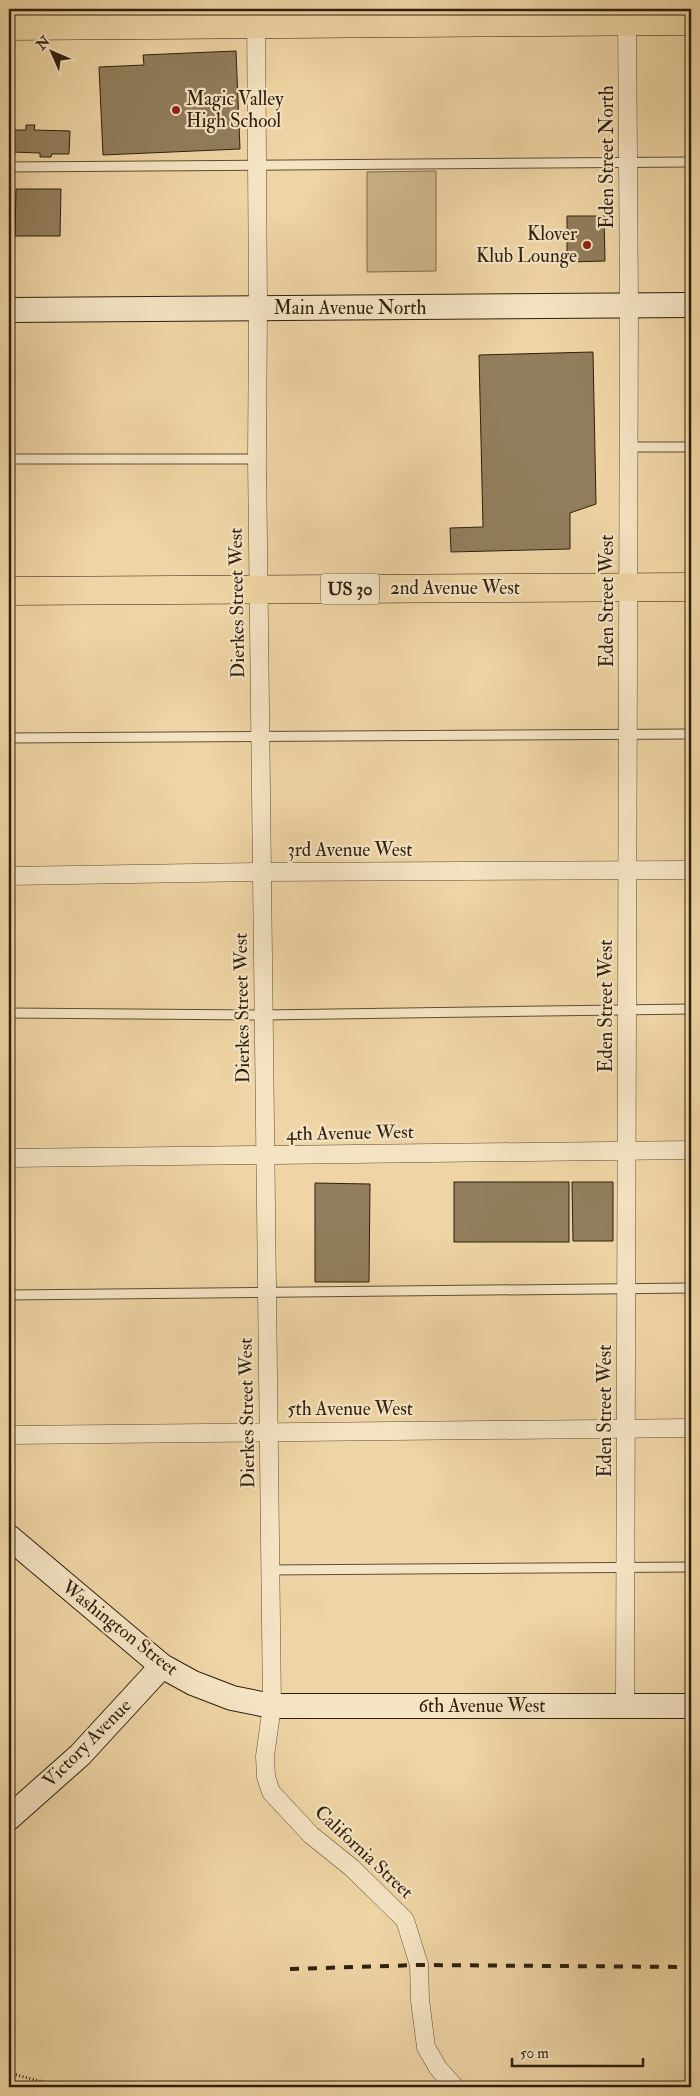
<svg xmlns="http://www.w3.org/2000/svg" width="700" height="2096" viewBox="0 0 700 2096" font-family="'IM FELL Double Pica',serif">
<rect width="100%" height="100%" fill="#efd5a5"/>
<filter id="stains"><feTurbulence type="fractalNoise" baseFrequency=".004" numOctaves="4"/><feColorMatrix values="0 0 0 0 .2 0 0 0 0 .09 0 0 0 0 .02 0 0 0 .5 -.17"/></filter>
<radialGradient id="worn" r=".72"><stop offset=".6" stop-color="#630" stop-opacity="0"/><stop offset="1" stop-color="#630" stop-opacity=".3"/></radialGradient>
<polygon fill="#ceb68b" stroke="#7e6b4c" points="436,171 436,271 367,272 367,172"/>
<g fill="#927e5d" stroke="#2e200e">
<polygon points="236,51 240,149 103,155 99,67 144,65 143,55"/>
<polygon points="26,125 35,125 34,130 70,131 69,154 52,154 51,157 40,157 40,153 12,152 13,130 26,130"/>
<polygon points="16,189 61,189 60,236 15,236"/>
<polygon points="567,216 604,216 605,261 567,262"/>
<polygon points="593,352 596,504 570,513 570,549 451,552 450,528 483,527 479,355"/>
<rect x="454" y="1182" width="115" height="60"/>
<polygon points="572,1182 613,1182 613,1241 573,1241"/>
<polygon points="315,1183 370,1184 369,1282 315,1282"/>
</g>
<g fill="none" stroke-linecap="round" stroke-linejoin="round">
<defs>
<g id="lane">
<polyline points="9,167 691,162"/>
<polyline points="629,447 691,447"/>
<polyline points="9,459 257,459"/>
<polyline points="9,738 691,734"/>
<polyline points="9,1013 263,1015 691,1009"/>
<polyline points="9,1295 691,1288"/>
<polyline points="270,1570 691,1567"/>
</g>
<g id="street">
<polyline points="256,9 258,309 257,459 272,1706 265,1756 266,1777 271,1792 311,1835 352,1868 405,1920 419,1965 420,2000 426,2047 438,2068 455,2087"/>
<polyline points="9,876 262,872 691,870"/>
<polyline points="9,1158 691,1150"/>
<polyline points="9,1435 691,1428"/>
<polyline points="625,1706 629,306 627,12"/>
</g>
<g id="secondary">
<polyline points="9,310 691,305"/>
<polyline points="9,1537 162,1666 193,1683 232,1698 272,1706 691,1706"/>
<polyline points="9,1818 80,1755 162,1666"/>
</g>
<g id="primary">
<polyline points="9,26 691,21"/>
<polyline points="9,591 691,587"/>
</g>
</defs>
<use href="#lane" stroke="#5e4d34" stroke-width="11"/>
<use href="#street" stroke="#5e4d34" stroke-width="19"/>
<use href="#secondary" stroke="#2e200e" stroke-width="26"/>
<use href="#primary" stroke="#2e200e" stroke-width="29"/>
<polyline stroke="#2e200e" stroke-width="3" stroke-dasharray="1 2.5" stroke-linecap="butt" points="9,2073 62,2087"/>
<use href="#lane" stroke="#f5e4c4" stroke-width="9"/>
<use href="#street" stroke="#f5e4c4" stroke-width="18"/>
<use href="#secondary" stroke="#f5e4c4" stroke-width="24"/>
<use href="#primary" stroke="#efd5a5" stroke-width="28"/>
<polyline stroke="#2e200e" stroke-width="4" stroke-dasharray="9 9" stroke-linecap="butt" points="290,1969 419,1965 691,1967"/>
</g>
<g fill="#8f2418" stroke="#f5e4c4" stroke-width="2">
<circle cx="176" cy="110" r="5"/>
<circle cx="587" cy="245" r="5"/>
</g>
<g text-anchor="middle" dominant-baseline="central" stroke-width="4.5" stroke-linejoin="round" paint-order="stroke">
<rect fill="#f5e4c4" stroke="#6a5b45" stroke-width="1" x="321" y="573.5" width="58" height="31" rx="4"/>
<g font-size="18" font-weight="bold" fill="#2e200e">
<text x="350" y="589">US 30</text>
</g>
<g font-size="19" fill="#2e200e" stroke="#f5e4c4" text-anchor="start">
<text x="186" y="99">Magic Valley<tspan x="186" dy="22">High School</tspan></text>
<text x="577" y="234" text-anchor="end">Klover<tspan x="577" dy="22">Klub Lounge</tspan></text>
</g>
<g font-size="19" fill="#2e200e" stroke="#f5e4c4">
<text transform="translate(607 157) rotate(-90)">Eden Street North</text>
<text x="350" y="308">Main Avenue North</text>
<text x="455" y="588">2nd Avenue West</text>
<text transform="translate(607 601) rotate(-90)">Eden Street West</text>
<text transform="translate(237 603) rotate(-91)">Dierkes Street West</text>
<text x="350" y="850">3rd Avenue West</text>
<text transform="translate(606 1006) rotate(-90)">Eden Street West</text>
<text transform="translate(242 1008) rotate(-91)">Dierkes Street West</text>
<text transform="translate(350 1133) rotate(-1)">4th Avenue West</text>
<text x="350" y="1409">5th Avenue West</text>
<text transform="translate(605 1411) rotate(-90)">Eden Street West</text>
<text transform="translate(247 1413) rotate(-91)">Dierkes Street West</text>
<text transform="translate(120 1628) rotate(38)">Washington Street</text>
<text x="482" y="1706">6th Avenue West</text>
<text transform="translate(87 1743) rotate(-45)">Victory Avenue</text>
<text transform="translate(364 1852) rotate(43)">California Street</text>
</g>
</g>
<rect width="700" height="2096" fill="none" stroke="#efd5a5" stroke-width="30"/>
<rect x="10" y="10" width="680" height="2076" fill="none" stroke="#2e200e" stroke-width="2.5"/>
<rect x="15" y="15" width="670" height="2066" fill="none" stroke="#2e200e"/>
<g transform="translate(52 52) rotate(315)" stroke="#f5e4c4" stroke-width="4" paint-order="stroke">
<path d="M0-4L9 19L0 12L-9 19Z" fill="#2e200e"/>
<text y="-8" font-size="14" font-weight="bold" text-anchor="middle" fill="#2e200e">N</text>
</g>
<path d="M512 2058v8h131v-8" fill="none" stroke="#2e200e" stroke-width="2.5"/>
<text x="520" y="2058" font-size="15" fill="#2e200e" stroke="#f5e4c4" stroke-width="4" paint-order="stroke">50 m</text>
<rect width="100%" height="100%" filter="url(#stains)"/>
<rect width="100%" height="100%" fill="url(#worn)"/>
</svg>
